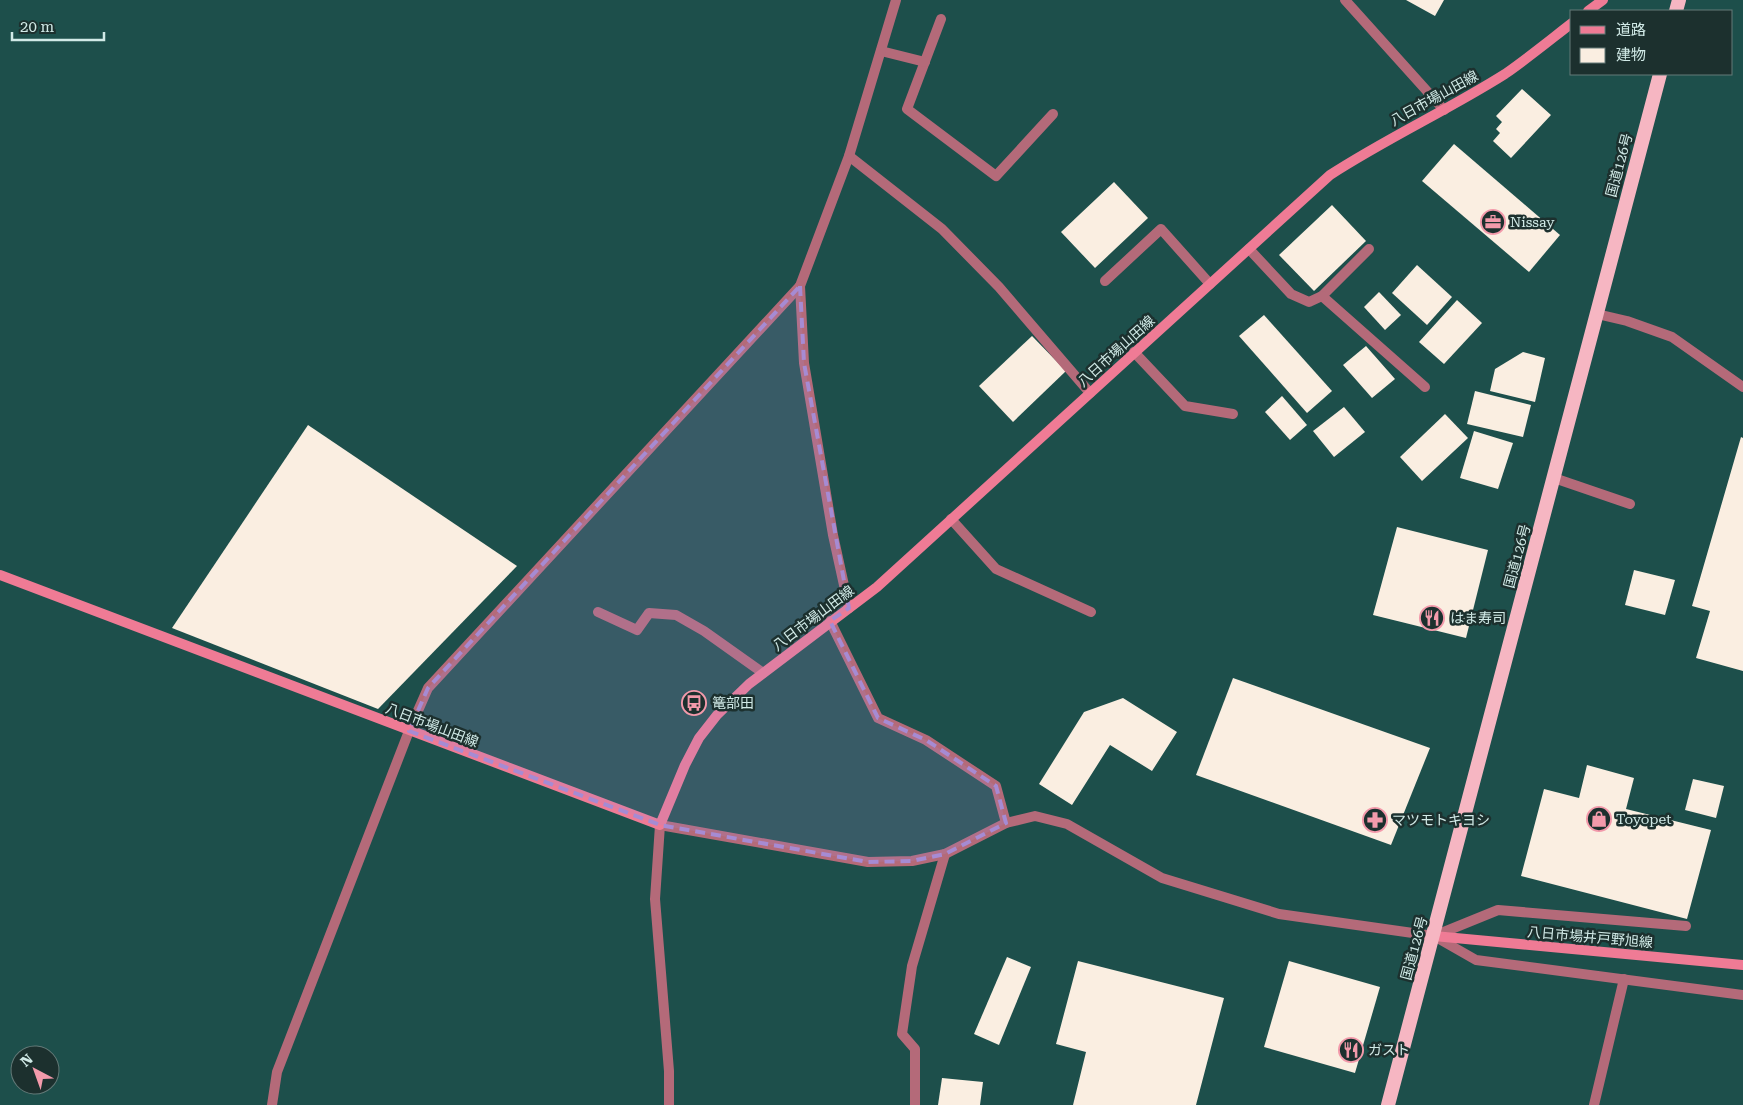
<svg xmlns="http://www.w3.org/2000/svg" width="1743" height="1105" viewBox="0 0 1743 1105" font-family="'Roboto Serif','Noto Sans JP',serif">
<rect width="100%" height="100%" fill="#1d4f4b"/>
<g fill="#faeee1">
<polygon points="1406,0 1444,0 1435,16"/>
<polygon points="1522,89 1551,115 1511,158 1493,141 1500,133 1496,129 1502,122 1496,116"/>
<polygon points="1454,144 1560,235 1529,272 1422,181"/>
<polygon points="1114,182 1148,218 1095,268 1061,232"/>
<polygon points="1332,205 1366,241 1314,291 1279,255"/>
<polygon points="1417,265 1452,297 1427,325 1392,293"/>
<polygon points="1379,292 1401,315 1385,330 1364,307"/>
<polygon points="1457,300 1482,323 1444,364 1419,342"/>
<polygon points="1264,315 1332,391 1307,413 1239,336"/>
<polygon points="1032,336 1066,371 1013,422 979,386"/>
<polygon points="1366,346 1395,379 1372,398 1343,365"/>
<polygon points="1523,352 1545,358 1535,402 1490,391 1495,369"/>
<polygon points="1475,391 1531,405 1523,437 1467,424"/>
<polygon points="1282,396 1307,425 1290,440 1265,412"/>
<polygon points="1344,407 1365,432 1334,457 1313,431"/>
<polygon points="1445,414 1468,438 1422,481 1400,457"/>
<polygon points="308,425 517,566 378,709 172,628"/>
<polygon points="1474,431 1513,443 1498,489 1460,478"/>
<polygon points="1741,437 1743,438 1743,671 1696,658 1710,611 1692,606"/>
<polygon points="1397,527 1488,550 1466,638 1373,615"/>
<polygon points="1634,570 1675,580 1665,615 1625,605"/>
<polygon points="1233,678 1430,748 1391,845 1196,775"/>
<polygon points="1123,698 1177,732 1152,771 1110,745 1072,805 1039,784 1084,712"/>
<polygon points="1587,765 1634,778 1626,809 1711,830 1687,919 1521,876 1544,789 1579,798"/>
<polygon points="1693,779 1724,786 1716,818 1685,810"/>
<polygon points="1007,957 1031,967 999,1045 974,1034"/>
<polygon points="1078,961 1224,998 1196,1105 1073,1105 1086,1052 1056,1044"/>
<polygon points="1289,961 1380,987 1355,1073 1264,1047"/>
<polygon points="942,1078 983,1082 980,1105 938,1105"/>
</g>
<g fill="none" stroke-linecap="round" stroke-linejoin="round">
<g stroke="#b46a79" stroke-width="10">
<polyline points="941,19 907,109 996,176 1053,114"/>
<polyline points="881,51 925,62"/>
<polyline points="849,156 942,229 999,287 1090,393"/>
<polyline points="1249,249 1291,294 1309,302 1322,296 1369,249"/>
<polyline points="1105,281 1161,229 1210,284"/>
<polyline points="1322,296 1425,387"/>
<polyline points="1597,314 1627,321 1672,337 1743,387"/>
<polyline points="1134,352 1185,406 1233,414"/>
<polyline points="1554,478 1630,504"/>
<polyline points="951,519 996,569 1091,612"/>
<polyline points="598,612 637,630 649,613 676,615 704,631 763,673"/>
<polyline points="1434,936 1498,910 1686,926"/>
<polyline points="915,1105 915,1049 902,1034 912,966 945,854"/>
</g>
<g stroke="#b46a79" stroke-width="10">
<polyline points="1345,0 1444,110"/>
<polyline points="849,608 833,535 804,363 800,286 849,156 896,0"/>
<polyline points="830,621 878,718 926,740 996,786 1006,823"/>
<polyline points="1434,936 1476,960 1743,995"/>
<polyline points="272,1105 277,1072 409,731 428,688 800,286"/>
<polyline points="1594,1105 1624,979"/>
</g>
<polyline stroke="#b46a79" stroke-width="10" points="669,1105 669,1071 655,899 660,825 868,862 912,861 945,854 1006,823 1035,816 1067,824 1162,878 1279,914 1434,936"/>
<g stroke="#ef7b95" stroke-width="10">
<polyline points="1588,11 1603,0"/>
<path d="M0,575l660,250 25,-60 14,-27 18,-23 32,-31 128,-97 453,-412c57,-37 118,-65 175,-101 23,-16 45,-34 67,-51"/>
<polyline points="1434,936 1743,965"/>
</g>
<g stroke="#f6b6c2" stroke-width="14">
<polyline points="1676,11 1679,0"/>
<polyline points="1388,1105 1660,74"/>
</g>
</g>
<path fill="#a68bd3" fill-opacity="0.2" stroke="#a68bd3" stroke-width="4" stroke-dasharray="10 6" stroke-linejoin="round" d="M800,286l4,77 45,245 -19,13 48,97 48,22 70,46 10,37 -61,31 -33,7 -44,1 -208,-37 -251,-94 19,-43z"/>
<defs>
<symbol id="office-ring" viewBox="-11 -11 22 22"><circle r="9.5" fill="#1c302e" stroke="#f39aab" stroke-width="1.5"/><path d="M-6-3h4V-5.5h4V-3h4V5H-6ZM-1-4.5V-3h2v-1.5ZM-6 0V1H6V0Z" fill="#f39aab"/></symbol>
<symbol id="restaurant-ring" viewBox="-11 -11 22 22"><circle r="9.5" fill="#1c302e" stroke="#f39aab" stroke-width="1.5"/><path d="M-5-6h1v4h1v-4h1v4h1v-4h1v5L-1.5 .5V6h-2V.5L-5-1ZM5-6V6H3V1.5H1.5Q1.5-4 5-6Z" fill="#f39aab"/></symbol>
<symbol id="bus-ring" viewBox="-11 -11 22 22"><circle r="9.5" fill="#1c302e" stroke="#f39aab" stroke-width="1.5"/><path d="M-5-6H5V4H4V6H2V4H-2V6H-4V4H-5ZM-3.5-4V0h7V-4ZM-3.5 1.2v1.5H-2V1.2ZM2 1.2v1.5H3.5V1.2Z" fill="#f39aab"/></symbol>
<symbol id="shop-ring" viewBox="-11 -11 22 22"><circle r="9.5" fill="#1c302e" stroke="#f39aab" stroke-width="1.5"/><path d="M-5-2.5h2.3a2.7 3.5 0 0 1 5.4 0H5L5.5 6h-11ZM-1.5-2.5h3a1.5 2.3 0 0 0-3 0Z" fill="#f39aab"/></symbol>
<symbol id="pharmacy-ring" viewBox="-11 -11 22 22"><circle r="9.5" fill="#1c302e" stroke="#f39aab" stroke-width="1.5"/><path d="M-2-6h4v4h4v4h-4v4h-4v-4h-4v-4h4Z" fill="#f39aab"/></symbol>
</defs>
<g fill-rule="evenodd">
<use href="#office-ring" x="1479" y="208" width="28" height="28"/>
<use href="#restaurant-ring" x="1418" y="604" width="28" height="28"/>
<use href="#bus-ring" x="680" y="689" width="28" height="28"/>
<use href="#shop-ring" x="1585" y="805" width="28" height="28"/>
<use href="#pharmacy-ring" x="1361" y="806" width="28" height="28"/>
<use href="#restaurant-ring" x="1337" y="1036" width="28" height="28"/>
</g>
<g text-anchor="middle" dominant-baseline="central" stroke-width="5" stroke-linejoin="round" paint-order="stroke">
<g font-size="14" fill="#d1eae7" stroke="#1c302e">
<text transform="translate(1434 98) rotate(-29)">八日市場山田線</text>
<text transform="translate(1619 165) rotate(-75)">国道126号</text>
<text transform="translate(1116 351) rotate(-42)">八日市場山田線</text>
<text transform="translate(1517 556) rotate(-75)">国道126号</text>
<text transform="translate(813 618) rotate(-37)">八日市場山田線</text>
<text transform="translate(432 725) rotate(21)">八日市場山田線</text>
<text transform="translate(1590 937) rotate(5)">八日市場井戸野旭線</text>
<text transform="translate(1414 948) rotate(-75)">国道126号</text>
</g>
<g font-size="14" fill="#d1eae7" stroke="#1c302e" text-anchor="start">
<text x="1510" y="222">Nissay</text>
<text x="1450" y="618">はま寿司</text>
<text x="712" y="703">篭部田</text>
<text x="1616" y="819">Toyopet</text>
<text x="1392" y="820">マツモトキヨシ</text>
<text x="1368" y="1050">ガスト</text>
</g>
</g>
<rect x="1570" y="10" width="162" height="65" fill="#1c302e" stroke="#647a78"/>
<rect x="1580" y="26" width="25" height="8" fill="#ef7b95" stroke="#647a78"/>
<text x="1616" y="35" font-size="15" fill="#d1eae7">道路</text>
<rect x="1580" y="48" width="25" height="15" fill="#faeee1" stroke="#647a78"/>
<text x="1616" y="60" font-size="15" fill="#d1eae7">建物</text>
<g transform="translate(35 1070) rotate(319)"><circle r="24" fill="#1c302e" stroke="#647a78"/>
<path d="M0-4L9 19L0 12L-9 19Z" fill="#f39aab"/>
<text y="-8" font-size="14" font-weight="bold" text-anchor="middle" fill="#d1eae7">N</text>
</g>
<path d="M12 32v8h92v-8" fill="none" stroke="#d1eae7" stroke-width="2.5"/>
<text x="20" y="32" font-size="15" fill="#d1eae7" stroke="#1c302e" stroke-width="4" paint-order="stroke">20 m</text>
</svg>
